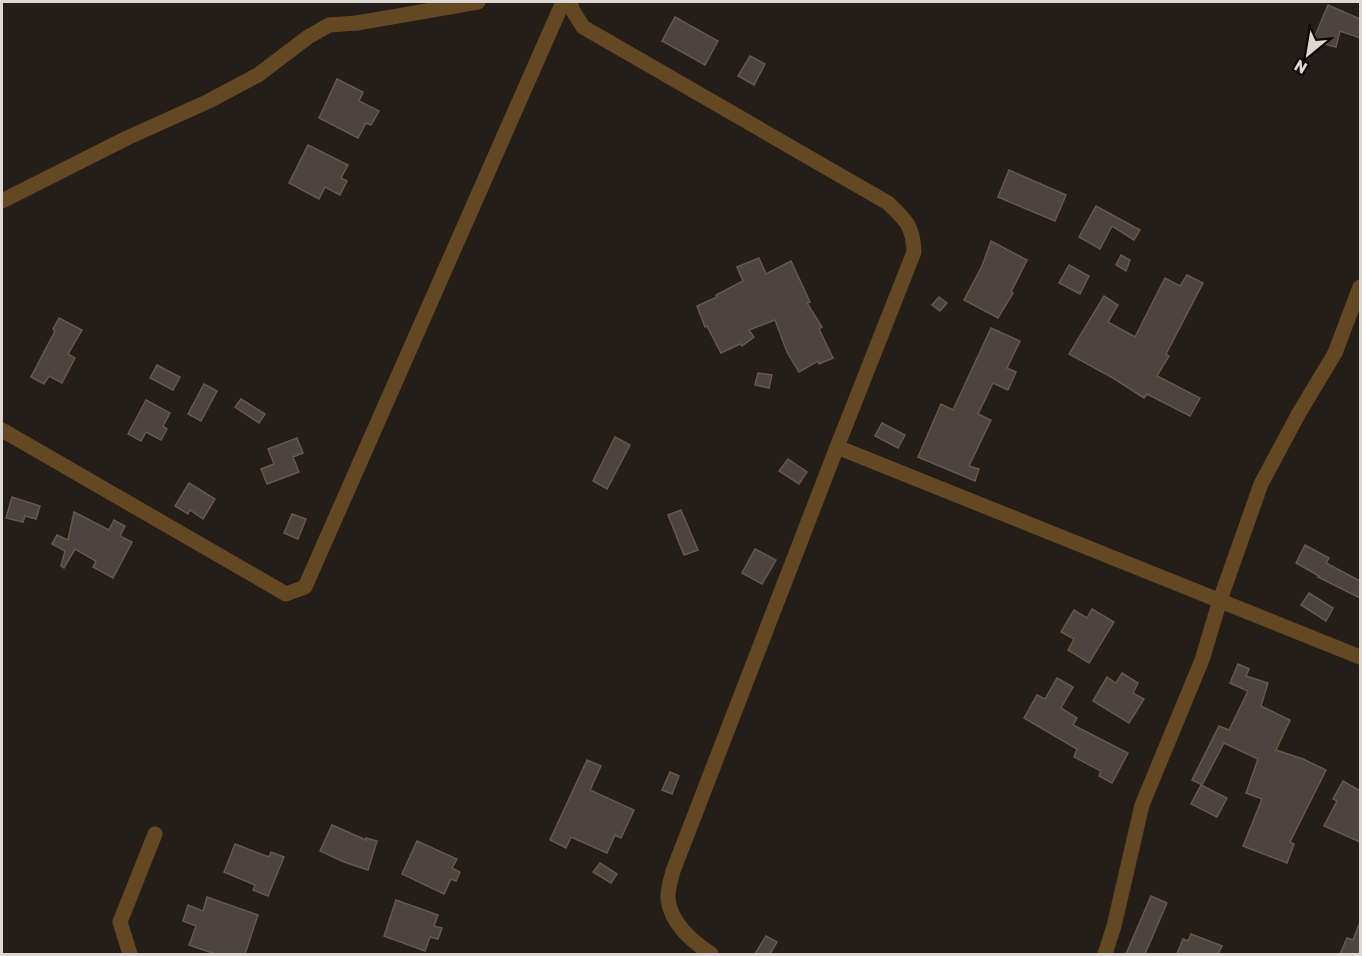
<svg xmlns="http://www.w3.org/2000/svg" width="1362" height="956" viewBox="0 0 1362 956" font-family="Rubik,sans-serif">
<rect width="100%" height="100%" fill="#251e18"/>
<g fill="#4d443f" stroke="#625953" stroke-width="1.5">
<polygon points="1328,5 1360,19 1360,38 1340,31 1336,47 1313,41"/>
<polygon points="675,17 718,41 705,65 662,41"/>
<polygon points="750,56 765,64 754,85 738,76"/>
<polygon points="337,79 363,92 359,101 379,111 371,125 366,123 358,138 319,118"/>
<polygon points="308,145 348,165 341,178 347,181 340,195 325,187 319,199 289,183"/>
<polygon points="1009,170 1066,195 1055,221 998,197"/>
<polygon points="1096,206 1140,230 1134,240 1112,226 1100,249 1079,237"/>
<polygon points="991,241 1027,260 1011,292 1013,293 998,318 964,300 982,266"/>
<polygon points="1121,255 1130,260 1126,271 1116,265"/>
<polygon points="759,258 766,274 791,261 810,302 807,303 822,327 819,329 833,358 819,364 818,361 799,372 787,352 775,320 749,330 754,337 742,346 740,344 721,353 707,326 705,327 697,306 717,297 716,295 743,281 737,267"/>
<polygon points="1069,265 1089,276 1080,294 1059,283"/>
<polygon points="1187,275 1203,283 1166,354 1169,356 1157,376 1200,398 1190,416 1147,394 1144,398 1113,378 1069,354 1104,296 1118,305 1108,322 1135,337 1165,278 1180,286"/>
<polygon points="939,297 947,303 940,311 932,305"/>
<polygon points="59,318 82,330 68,354 75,358 62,383 49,376 44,384 31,377 55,331 53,329"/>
<polygon points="991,328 1020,341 1007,368 1016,372 1008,390 993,383 978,414 991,420 969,466 979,469 975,481 918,457 941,404 953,410"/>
<polygon points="157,365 180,377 173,390 150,378"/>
<polygon points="758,373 772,375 769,388 755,385"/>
<polygon points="204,384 217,391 201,421 188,414"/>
<polygon points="241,399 265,414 259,423 235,407"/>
<polygon points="146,400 170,413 163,426 167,429 161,440 146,432 141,441 128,434"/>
<polygon points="882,423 905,435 898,448 875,436"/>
<polygon points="615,437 630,445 607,489 593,481"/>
<polygon points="297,438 303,453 293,457 299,472 267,484 261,469 274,464 268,449"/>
<polygon points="788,459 807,472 799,484 779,471"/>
<polygon points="189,483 215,499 203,519 190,510 188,514 175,506"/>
<polygon points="12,497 40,506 36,519 25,516 23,522 6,518"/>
<polygon points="681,510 698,550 684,555 668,515"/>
<polygon points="74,512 109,530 114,520 125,526 120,536 132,542 113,578 93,567 96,561 75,549 64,568 61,566 65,551 52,544 57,535 68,540"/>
<polygon points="292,514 306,519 298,539 284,533"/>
<polygon points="1305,545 1329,558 1326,563 1360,581 1360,598 1318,577 1319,576 1296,563"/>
<polygon points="755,549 776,560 762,584 742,573"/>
<polygon points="1309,593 1333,608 1326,621 1301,605"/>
<polygon points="1092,609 1114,622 1089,663 1068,650 1074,639 1061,632 1074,610 1087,618"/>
<polygon points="1238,664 1249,669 1246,676 1268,683 1261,706 1290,720 1276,750 1303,759 1326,770 1290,842 1294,844 1287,863 1243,846 1262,799 1246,793 1258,759 1224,743 1202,785 1192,780 1219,726 1229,730 1248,691 1230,683"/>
<polygon points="1122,673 1138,683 1133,693 1144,699 1129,723 1093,701 1107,677 1116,683"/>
<polygon points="1057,678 1073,687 1061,708 1077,718 1073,725 1128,753 1112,783 1099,776 1101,771 1074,757 1077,749 1024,718 1037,695 1045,699"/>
<polygon points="587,760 601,766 590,790 634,810 621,838 615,835 607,853 571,837 566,848 550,840"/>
<polygon points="670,772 679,776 672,794 662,790"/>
<polygon points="1343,781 1360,791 1360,842 1324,826 1337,801 1333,799"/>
<polygon points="1201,785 1227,798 1217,817 1191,804"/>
<polygon points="332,825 366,840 366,838 377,841 368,870 344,862 320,851"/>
<polygon points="417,841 457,859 452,868 460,872 456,881 451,879 444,894 402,874"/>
<polygon points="235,844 269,857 271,852 284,857 268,896 253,890 255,885 224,872"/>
<polygon points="600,863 617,874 611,883 593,872"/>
<polygon points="1151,896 1167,903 1145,954 1126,954"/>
<polygon points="207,897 258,915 245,954 215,954 189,945 196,926 183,921 188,905 203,911"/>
<polygon points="396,900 438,915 434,926 442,928 438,939 430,937 425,951 384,936"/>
<polygon points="1360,922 1360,954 1340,954 1347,938 1353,940"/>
<polygon points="1191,934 1222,946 1218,954 1177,954 1183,939 1188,941"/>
<polygon points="766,936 777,942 770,954 755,954"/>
</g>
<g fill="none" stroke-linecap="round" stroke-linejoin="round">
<g stroke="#644723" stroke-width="15">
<path d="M570,2l3,9 10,16 305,176c18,17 25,23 26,49l-77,195 523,210"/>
<polyline points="2,201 127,138 209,101 258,75 308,37 329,25 357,23 478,2"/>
<polyline points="2,430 286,594 305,587 563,2"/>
<polyline points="130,954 120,922 155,834"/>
<path d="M711,954c-19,-13 -40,-30 -43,-55 -1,-8 3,-20 5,-28l164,-424"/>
<polyline points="1105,954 1114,926 1142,805 1202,660 1220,600 1261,484 1299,413 1335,353 1360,287"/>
</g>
</g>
<rect width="1362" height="956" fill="none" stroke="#ded8d5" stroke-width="6"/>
<g transform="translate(1308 54) rotate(210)" stroke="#0c0807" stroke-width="4.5" paint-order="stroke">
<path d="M0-4.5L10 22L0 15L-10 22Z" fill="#ded8d5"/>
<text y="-9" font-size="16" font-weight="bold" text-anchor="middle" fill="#ded8d5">N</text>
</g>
</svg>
